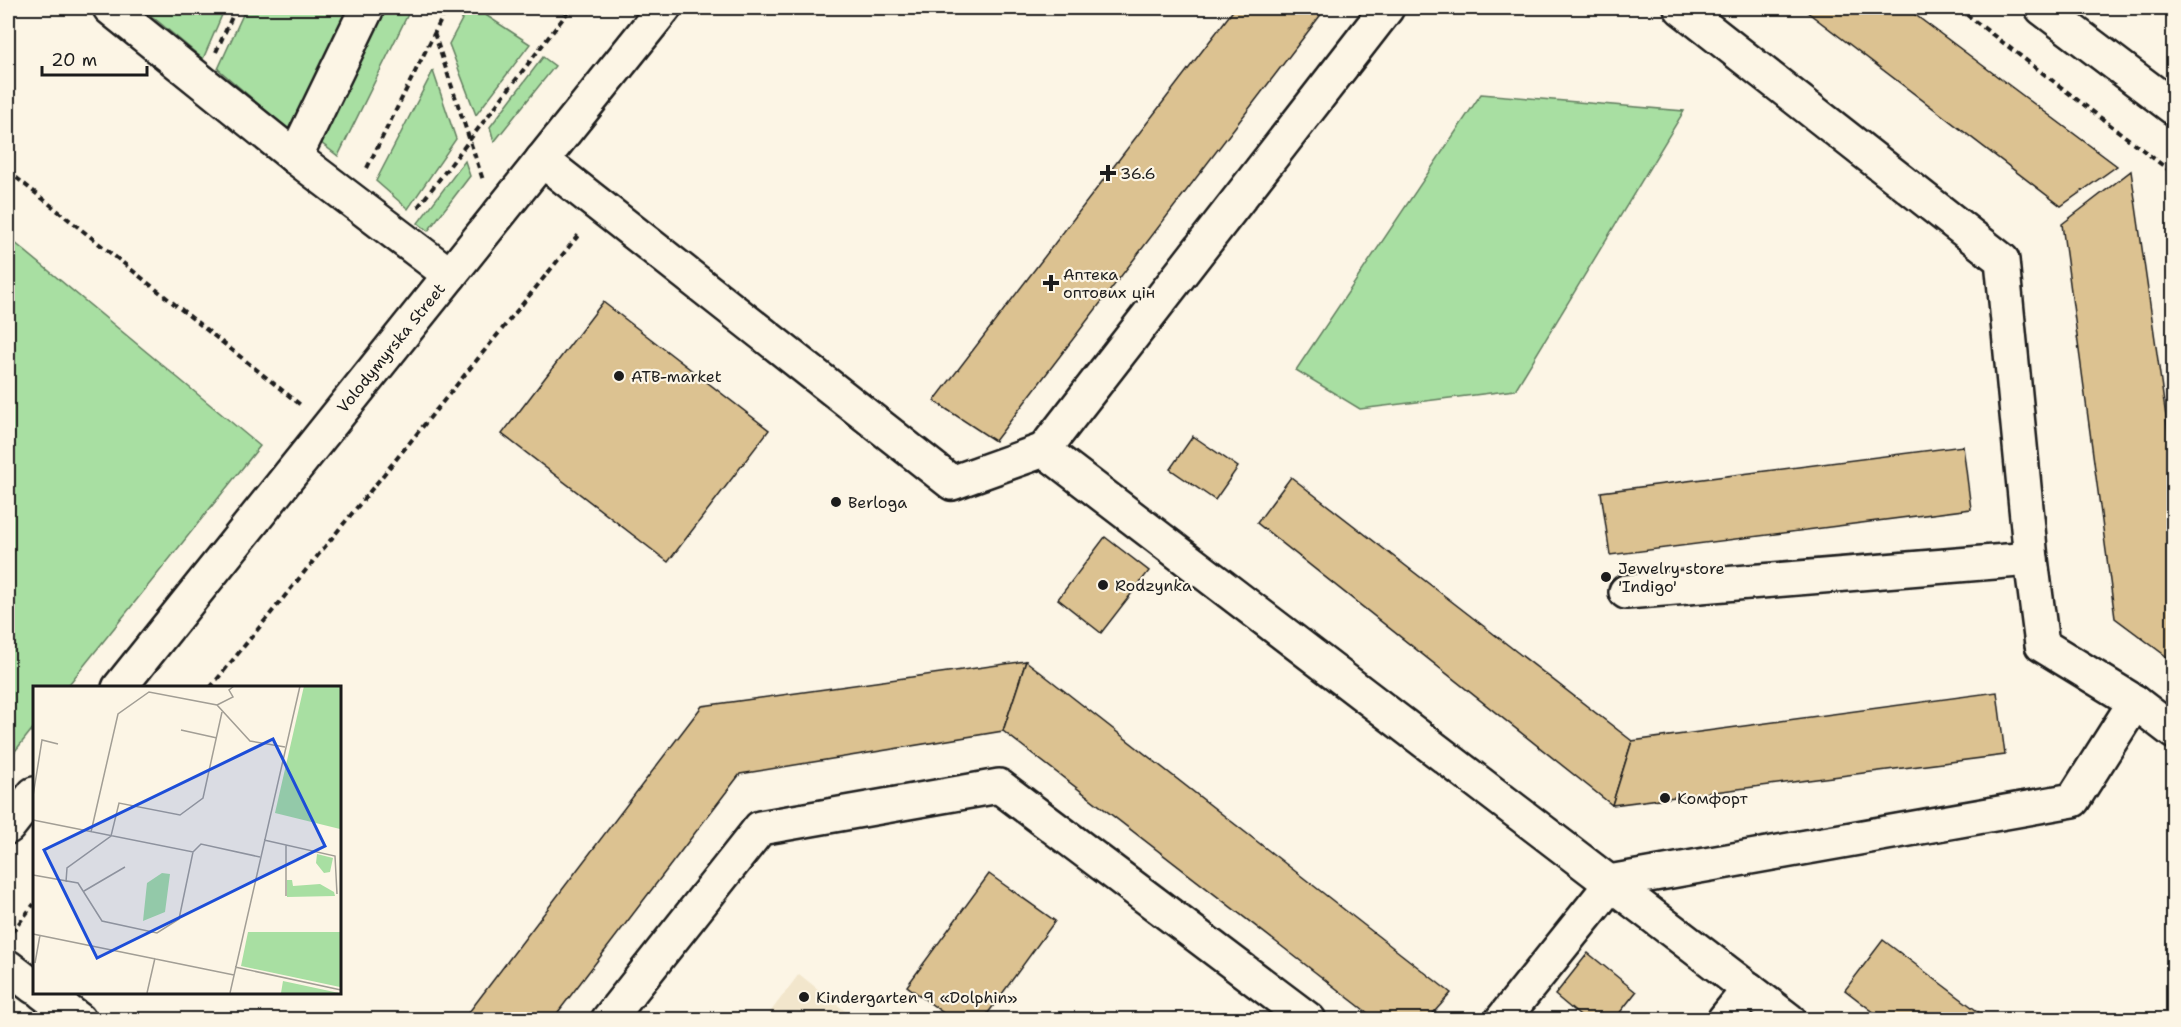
<svg xmlns="http://www.w3.org/2000/svg" width="2181" height="1027" viewBox="0 0 2181 1027" font-family="'Shantell Sans',sans-serif">
<rect width="100%" height="100%" fill="#fcf5e5"/>
<filter id="ink" filterUnits="userSpaceOnUse"><feTurbulence type="fractalNoise" baseFrequency=".0167" numOctaves="2"/><feDisplacementMap in="SourceGraphic" scale="12" xChannelSelector="R" yChannelSelector="G"/><feConvolveMatrix kernelMatrix="1 2 1 2 8 2 1 2 1" color-interpolation-filters="sRGB"/></filter>
<g filter="url(#ink)">
<polygon fill="#f2e6cc" points="799,974 855,1019 765,1019"/>
<g fill="#a8dfa2" stroke="#627e5f" stroke-width="1.5">
<polygon points="142,8 225,8 203,59"/>
<polygon points="246,8 356,8 294,135 218,69"/>
<polygon points="374,8 411,8 338,156 312,136"/>
<polygon points="468,8 475,8 530,44 476,115 449,44"/>
<polygon points="543,57 555,66 494,142 490,127"/>
<polygon points="433,71 456,139 408,209 376,181"/>
<polygon points="1481,94 1684,111 1515,390 1360,409 1296,370"/>
<polygon points="465,161 470,176 428,231 418,223"/>
<polygon points="8,237 260,446 66,688 34,688 34,727 8,760"/>
</g>
<g fill="#dcc291" stroke="#1c1c1c" stroke-width="1.5">
<polygon points="1235,8 1326,8 995,441 934,401"/>
<polygon points="1802,8 1906,8 2117,166 2061,206"/>
<polygon points="2131,171 2174,473 2174,662 2115,618 2062,224"/>
<polygon points="603,302 769,430 668,562 502,434"/>
<polygon points="1193,436 1238,467 1215,500 1170,469"/>
<polygon points="1963,446 1971,509 1610,555 1601,492"/>
<polygon points="1291,477 1632,741 1612,805 1257,523"/>
<polygon points="1105,537 1149,571 1101,633 1058,599"/>
<polygon points="1026,661 1003,731 740,774 552,1020 463,1020 702,706"/>
<polygon points="1026,661 1451,993 1427,1020 1377,1020 1003,731"/>
<polygon points="1997,692 2005,755 1612,805 1632,741"/>
<polygon points="989,874 1055,921 983,1020 953,1020 907,986"/>
<polygon points="1883,940 1989,1020 1884,1020 1845,990"/>
<polygon points="1588,953 1636,992 1614,1020 1585,1020 1555,995"/>
</g>
<g fill="none" stroke-linecap="round" stroke-linejoin="round">
<defs>
<g id="minor">
<polyline points="110,8 295,157 450,275"/>
<polyline points="1681,8 2002,260 2031,559 2042,645 2135,702 2174,732"/>
<polyline points="2042,8 2174,108"/>
<polyline points="295,157 367,8"/>
<polyline points="542,160 952,483 1044,450 1789,1020"/>
<polyline points="1044,450 1387,8"/>
<polyline points="1626,592 2031,559"/>
<polyline points="119,688 664,8"/>
<polyline points="8,827 34,794"/>
<polyline points="8,967 34,987"/>
<polyline points="42,992 79,1020"/>
<polyline points="608,1020 760,828 999,786 1309,1020"/>
<polyline points="1502,1020 1604,893 1609,882 2073,800 2135,702"/>
<polyline points="1724,1020 1749,989"/>
</g>
</defs>
<use href="#minor" stroke="#1c1c1c" stroke-width="38"/>
<g stroke="#1c1c1c" stroke-width="4" stroke-dasharray="6 4.5" stroke-linecap="butt">
<polyline points="1958,8 2174,174"/>
<polyline points="434,33 483,180"/>
<polyline points="216,52 236,8"/>
<polyline points="367,168 447,8"/>
<polyline points="8,171 302,406"/>
<polyline points="418,207 571,8"/>
<polyline points="210,688 581,232"/>
<polyline points="12,932 34,904"/>
</g>
<use href="#minor" stroke="#fcf5e5" stroke-width="33"/>
</g>
</g>
<g fill="#1c1c1c" stroke="#fcf5e5" stroke-width="2">
<path d="M1105 164h6v6h6v6h-6v6h-6v-6h-6v-6h6z"/>
<path d="M1048 274h6v6h6v6h-6v6h-6v-6h-6v-6h6z"/>
<circle cx="619" cy="376" r="6"/>
<circle cx="836" cy="502" r="6"/>
<circle cx="1606" cy="577" r="6"/>
<circle cx="1103" cy="585" r="6"/>
<circle cx="1665" cy="798" r="6"/>
<circle cx="804" cy="997" r="6"/>
</g>
<g text-anchor="middle" dominant-baseline="central" stroke-width="4.5" stroke-linejoin="round" paint-order="stroke">
<g font-size="16" fill="#1c1c1c" stroke="#fcf5e5" text-anchor="start">
<text x="1120" y="173">36.6</text>
<text x="1063" y="274">Аптека<tspan x="1063" dy="18">оптових цін</tspan></text>
<text x="631" y="376">ATB-market</text>
<text x="848" y="502">Berloga</text>
<text x="1618" y="568">Jewelry store<tspan x="1618" dy="18">'Indigo'</tspan></text>
<text x="1115" y="585">Rodzynka</text>
<text x="1677" y="798">Комфорт</text>
<text x="816" y="997">Kindergarten 9 «Dolphin»</text>
</g>
<g font-size="16" fill="#1c1c1c" stroke="#fcf5e5">
<text transform="translate(391 348) rotate(-51)">Volodymyrska Street</text>
</g>
</g>
<g transform="translate(33 686)">
<rect width="308" height="308" fill="#fcf5e5"/>
<path d="M271,0h36v143l-65,-16zM284,168l16,4 -3,14 -6,1 -8,-10zM129,187l8,1 -5,38 -22,9 4,-38zM254,194h5l1,6 27,-2 14,8 1,4 -48,1zM215,246h92v55l-99,-21zM250,295l56,12h-58z" fill="#a8dfa2"/>
<path fill="none" stroke="#a29e95" stroke-width="1.5" d="M184,19l16,-8 -4,-7 5,-4M148,44l36,8M0,110l9,-56 16,4M0,134l160,32 8,-8 59,13M58,146l27,-118 31,-22 68,13 33,36 35,6M231,154l71,16 2,38M253,159v51M0,189l45,8 24,38 55,12 22,-14 14,-67M33,196l1,-14 44,-32 8,-33 61,12 23,-17 19,-86M51,205l41,-24M0,248l201,41M2,277l5,-28M202,281l106,23M114,307l8,-35M197,307l70,-307"/>
<path fill="#1d4ed8" fill-opacity="0.15" stroke="#1d4ed8" stroke-width="3" d="M240,53l52,107 -228,112 -53,-108z"/>
<rect width="308" height="308" fill="none" stroke="#1c1c1c" stroke-width="3"/>
</g>
<rect width="2181" height="1027" fill="none" stroke="#fcf5e5" stroke-width="30"/>
<rect x="15" y="15" width="2151" height="997" fill="none" stroke="#1c1c1c" stroke-width="2" filter="url(#ink)"/>
<path d="M42 66v9h105v-9" fill="none" stroke="#1c1c1c" stroke-width="3"/>
<text x="51" y="66" font-size="18" fill="#1c1c1c" stroke="#fcf5e5" stroke-width="4.5" paint-order="stroke">20 m</text>
</svg>
